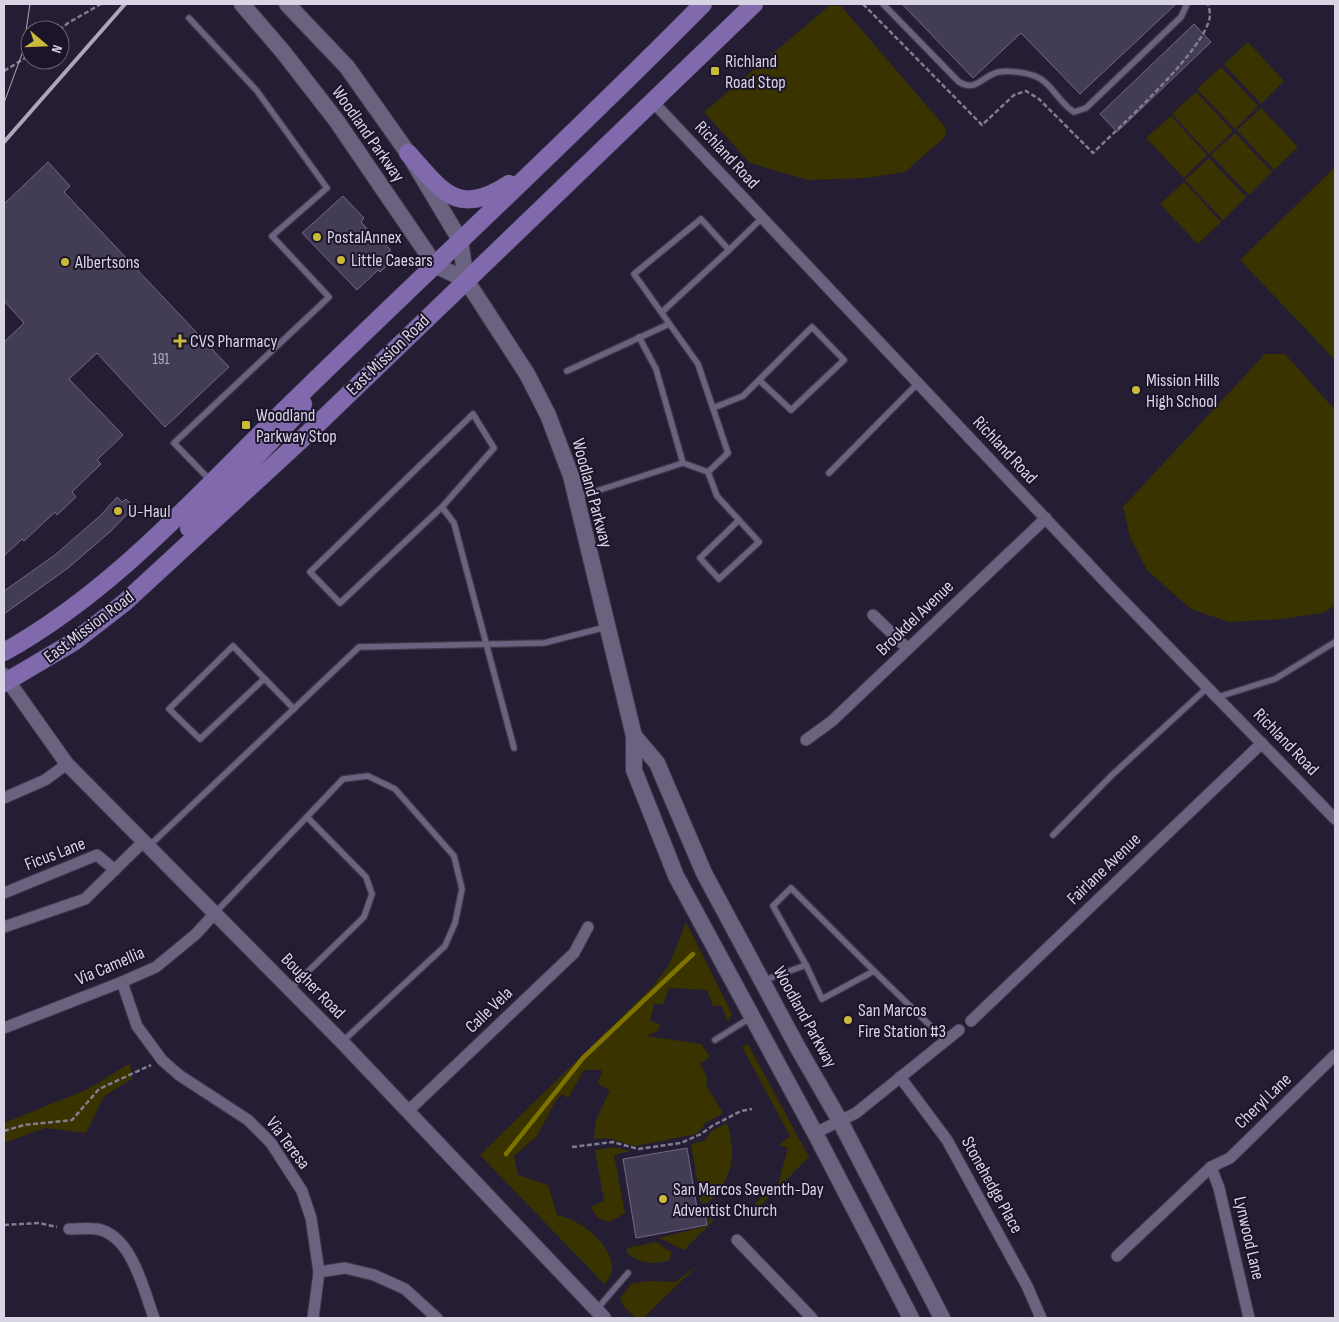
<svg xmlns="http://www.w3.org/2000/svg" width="1339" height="1322" viewBox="0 0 1339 1322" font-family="'Sofia Sans Condensed',sans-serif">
<rect width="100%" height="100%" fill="#241d34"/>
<g fill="#393300">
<polygon points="829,6 841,6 945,127 946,136 905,172 866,178 808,180 750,163 704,112"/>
<polygon points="1248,42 1284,81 1261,104 1224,64"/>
<polygon points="1221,67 1258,106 1235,129 1197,89"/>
<polygon points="1196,92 1233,131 1209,154 1172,114"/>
<polygon points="1261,108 1298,147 1274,170 1237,130"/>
<polygon points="1171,116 1207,155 1184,178 1146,138"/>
<polygon points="1235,133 1272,172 1249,195 1211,155"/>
<polygon points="1209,158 1246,197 1223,220 1185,180"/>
<polygon points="1335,167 1335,360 1240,260"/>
<polygon points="1184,182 1221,222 1198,244 1160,204"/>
<polygon points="1265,354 1285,354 1335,410 1335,605 1323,613 1281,619 1229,622 1191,609 1147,570 1130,537 1123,507"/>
<path d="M686,922l46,92 -4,8 -6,-16h-9l-6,-16 -38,-2 -6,16h-9l-4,17 10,3 -2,7 -12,5 55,8 9,13 -10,7 7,13 -1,8 17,28 -17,10 -9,11 -62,12 -28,-8 -13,1 2,-19 14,-30 -12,-6 4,-14h-18l-16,28 -6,-4 -7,8 -18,34 -23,20 4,19 30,10 9,30c23,5 56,28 55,55 -1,5 -5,10 -7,15l-125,-130 174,-170 16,-22z"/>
<polygon points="748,1044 809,1157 747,1219 745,1217 768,1189 777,1188 788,1148 779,1145 790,1136 742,1047"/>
<polygon points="130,1063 132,1079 104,1096 86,1133 45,1128 4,1143 4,1123 88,1089"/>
<path d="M727,1123c10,34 6,55 -19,80h-7l-10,-59 13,-3 9,-11z"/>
<polygon points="615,1147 631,1151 614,1155 625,1213 610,1222 598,1218 590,1207 604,1201 595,1150"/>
<polygon points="710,1217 714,1220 684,1250 659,1238 707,1226"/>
<path d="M656,1242l15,10 -1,8c-16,5 -30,4 -43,-7v-5z"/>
<polygon points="698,1265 643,1318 636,1318 624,1307 620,1298 631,1284 647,1281 675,1282"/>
</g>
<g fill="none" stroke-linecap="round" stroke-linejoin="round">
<polyline stroke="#7e7200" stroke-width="4.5" points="506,1154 583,1058 693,954"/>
</g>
<g fill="#433c55" stroke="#716985">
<polygon points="902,4 1176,4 1080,94 1021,33 973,78"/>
<polygon points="1194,24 1211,42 1117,132 1100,114"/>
<polygon points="48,162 70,186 64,192 229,367 165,427 97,353 69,379 123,435 97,460 101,464 72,492 76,497 57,515 55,512 24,541 22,539 4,556 4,342 24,323 4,301 4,204"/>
<polygon points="343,196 364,218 361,222 378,241 380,239 390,249 390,263 380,272 378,270 357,290 302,233"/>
<polygon points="117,497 122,502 126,499 134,507 111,531 68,568 4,614 4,591 55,555 101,515"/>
<polygon points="687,1148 697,1208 704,1206 707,1225 636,1238 623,1159"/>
</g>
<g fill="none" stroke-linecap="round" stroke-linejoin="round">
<defs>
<g id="service">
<path d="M883,4l76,78c16,9 20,-2 34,-8 10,-5 31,-2 42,2 16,6 24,27 39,36l12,-4 95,-91 6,-13"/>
<polyline points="189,18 257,91 327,188 272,236 329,297 174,443 210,480"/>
<polyline points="729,250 762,218"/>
<polyline points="662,312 729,250 701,219 634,274 698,364 728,453 708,472"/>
<polyline points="639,337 656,369 683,463"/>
<polyline points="567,371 669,324"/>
<polyline points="713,408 743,396 812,327 844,360 791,410 759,380"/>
<polyline points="829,473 918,383"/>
<polyline points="578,497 683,463 708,472 717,496 759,542 719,579 700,558 739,520"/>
<polyline points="442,507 340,603 310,572 473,414 494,448 442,507 454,523 514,748"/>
<polyline points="264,679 200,739 169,709 233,646 294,709"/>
<polyline points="1218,697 1275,679 1335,642"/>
<polyline points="1053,835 1111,776 1208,687"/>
<polyline points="149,846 359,647 544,643 606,627"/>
<polyline points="215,913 343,779 368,776 395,789 454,856 462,889 455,923 445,946 342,1042"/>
<polyline points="806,965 773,906 791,888 874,971"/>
<polyline points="765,980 806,965 822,999 874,971 946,1041"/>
<polyline points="290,989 364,917 372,894 366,877 307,817"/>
<polyline points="715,1040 750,1018"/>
<polyline points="597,1309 628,1273"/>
</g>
<g id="minor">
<polyline points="653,102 1110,587 1335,819"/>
<polyline points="873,615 908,649"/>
<polyline points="806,740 832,721 1046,518"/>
<polyline points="4,798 45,780 67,764"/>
<polyline points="4,893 97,855 115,870"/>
<polyline points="4,927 85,899 144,841"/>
<polyline points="122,982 137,1026 162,1060 179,1075 248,1120 271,1143 302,1191 311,1218 319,1272 313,1318"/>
<polyline points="971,1021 1262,743"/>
<polyline points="4,1028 122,982 156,967 196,934 215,913"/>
<polyline points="900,1077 947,1140 1027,1286 1041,1318"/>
<polyline points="407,1112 574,953 588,927"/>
<polyline points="815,1133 856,1113 959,1030"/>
<polyline points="1211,1167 1219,1188 1249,1318"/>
<path d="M69,1229c9,0 19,-1 28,0 35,6 47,62 57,89"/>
<polyline points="737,1240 812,1318"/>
<polyline points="1117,1256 1211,1167 1230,1158 1335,1055"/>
<polyline points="319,1272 345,1268 374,1275 405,1289 437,1318"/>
</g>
<polyline id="tertiary" points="4,675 67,764 342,1042 604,1318"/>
<g id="secondary">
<polyline points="242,4 284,53 336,120 435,265 466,280"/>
<polyline points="287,4 347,67 408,153 460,240 466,280 527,374 548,415 571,476 634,736 634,770 676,876 815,1133 911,1318"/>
<polyline points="634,736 657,763 704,873 798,1048 840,1121 942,1318"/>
</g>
<g id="primary">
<path d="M408,153c34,38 49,65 101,31"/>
<polyline points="189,528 302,408 303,404"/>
<path d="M4,652c115,-64 202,-167 296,-257 134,-131 272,-258 403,-391"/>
<polyline points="4,683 75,641 124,603 302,439 754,4"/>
</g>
</defs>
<use href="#service" stroke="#3e384b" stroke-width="8"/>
<use href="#minor" stroke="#3e384b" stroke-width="13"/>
<use href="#tertiary" stroke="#3e384b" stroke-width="16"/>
<use href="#secondary" stroke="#3e384b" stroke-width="18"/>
<use href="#primary" stroke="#3e384b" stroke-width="19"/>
<g stroke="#827c90" stroke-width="2.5" stroke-dasharray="5 2.5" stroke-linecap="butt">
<path d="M863,4l119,121 32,-30 12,-4 13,8 54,54c25,-25 115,-105 117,-138 0,-3 -1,-8 -2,-11"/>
<polyline points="59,30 68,23 101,4"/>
<polyline points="4,71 30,55"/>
<polyline points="4,1131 24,1125 72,1120 99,1089 151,1065"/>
<polyline points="572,1147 613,1142 638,1149 681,1143 701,1134 712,1126 741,1111 752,1109"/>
<polyline points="4,1225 39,1223 57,1227"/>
</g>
<use href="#service" stroke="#6a627e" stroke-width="5.5"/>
<use href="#minor" stroke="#6a627e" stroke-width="11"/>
<use href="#tertiary" stroke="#6a627e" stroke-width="14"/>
<use href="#secondary" stroke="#6a627e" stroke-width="16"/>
<use href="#primary" stroke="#806aad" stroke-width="18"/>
<polyline stroke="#aba7b8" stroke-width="1" points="4,103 23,51 30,4"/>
<polyline stroke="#aba7b8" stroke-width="4" points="4,142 125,4"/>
</g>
<g fill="#caba3a" stroke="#1b142a" stroke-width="2">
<rect x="710" y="66" width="10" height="10" rx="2.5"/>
<circle cx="317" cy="237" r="5"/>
<circle cx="341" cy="260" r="5"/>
<circle cx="65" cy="262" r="5"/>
<path d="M177.5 333.5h5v5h5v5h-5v5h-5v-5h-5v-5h5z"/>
<circle cx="1136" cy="390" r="5"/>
<rect x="241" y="420" width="10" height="10" rx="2.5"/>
<circle cx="118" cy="511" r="5"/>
<circle cx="848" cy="1020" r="5"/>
<circle cx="663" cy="1199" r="5"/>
</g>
<g text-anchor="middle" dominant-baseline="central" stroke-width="4" stroke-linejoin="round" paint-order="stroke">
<g font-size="15" fill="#b3aec0">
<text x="161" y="359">191</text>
</g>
<g font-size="18" fill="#d8d4e4" stroke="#1b142a" text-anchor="start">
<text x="725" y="61">Richland<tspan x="725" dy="21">Road Stop</tspan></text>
<text x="327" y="237">PostalAnnex</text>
<text x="351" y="260">Little Caesars</text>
<text x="75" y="262">Albertsons</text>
<text x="190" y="341">CVS Pharmacy</text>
<text x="1146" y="380">Mission Hills<tspan x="1146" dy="21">High School</tspan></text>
<text x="256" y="415">Woodland<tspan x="256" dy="21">Parkway Stop</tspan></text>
<text x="128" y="511">U-Haul</text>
<text x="858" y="1010">San Marcos<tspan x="858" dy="21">Fire Station #3</tspan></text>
<text x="673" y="1189">San Marcos Seventh-Day<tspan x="673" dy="21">Adventist Church</tspan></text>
</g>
<g font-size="18" fill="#d8d4e4" stroke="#1b142a">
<text transform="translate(368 134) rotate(55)">Woodland Parkway</text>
<text transform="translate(727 155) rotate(47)">Richland Road</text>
<text transform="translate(388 355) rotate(-44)">East Mission Road</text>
<text transform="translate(1005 450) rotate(47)">Richland Road</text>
<text transform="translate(592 493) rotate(75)">Woodland Parkway</text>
<text transform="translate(915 618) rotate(-44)">Brookdel Avenue</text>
<text transform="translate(89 627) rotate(-37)">East Mission Road</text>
<text transform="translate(1286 742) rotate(46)">Richland Road</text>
<text transform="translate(55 854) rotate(-21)">Ficus Lane</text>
<text transform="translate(1104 869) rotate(-44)">Fairlane Avenue</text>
<text transform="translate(110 966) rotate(-23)">Via Camellia</text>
<text transform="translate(313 986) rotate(46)">Bougher Road</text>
<text transform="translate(489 1010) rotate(-44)">Calle Vela</text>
<text transform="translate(805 1017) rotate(61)">Woodland Parkway</text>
<text transform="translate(1263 1101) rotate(-44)">Cheryl Lane</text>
<text transform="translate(288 1143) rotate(53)">Via Teresa</text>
<text transform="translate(992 1185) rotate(61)">Stonehedge Place</text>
<text transform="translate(1249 1238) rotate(77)">Lynwood Lane</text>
</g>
</g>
<rect width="1339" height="1322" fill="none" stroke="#d8d4e4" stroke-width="10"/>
<g transform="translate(45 45) rotate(109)"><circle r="24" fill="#1b142a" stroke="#676174"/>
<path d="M0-4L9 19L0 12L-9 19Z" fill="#caba3a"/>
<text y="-8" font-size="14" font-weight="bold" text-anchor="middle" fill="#d8d4e4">N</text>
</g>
</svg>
